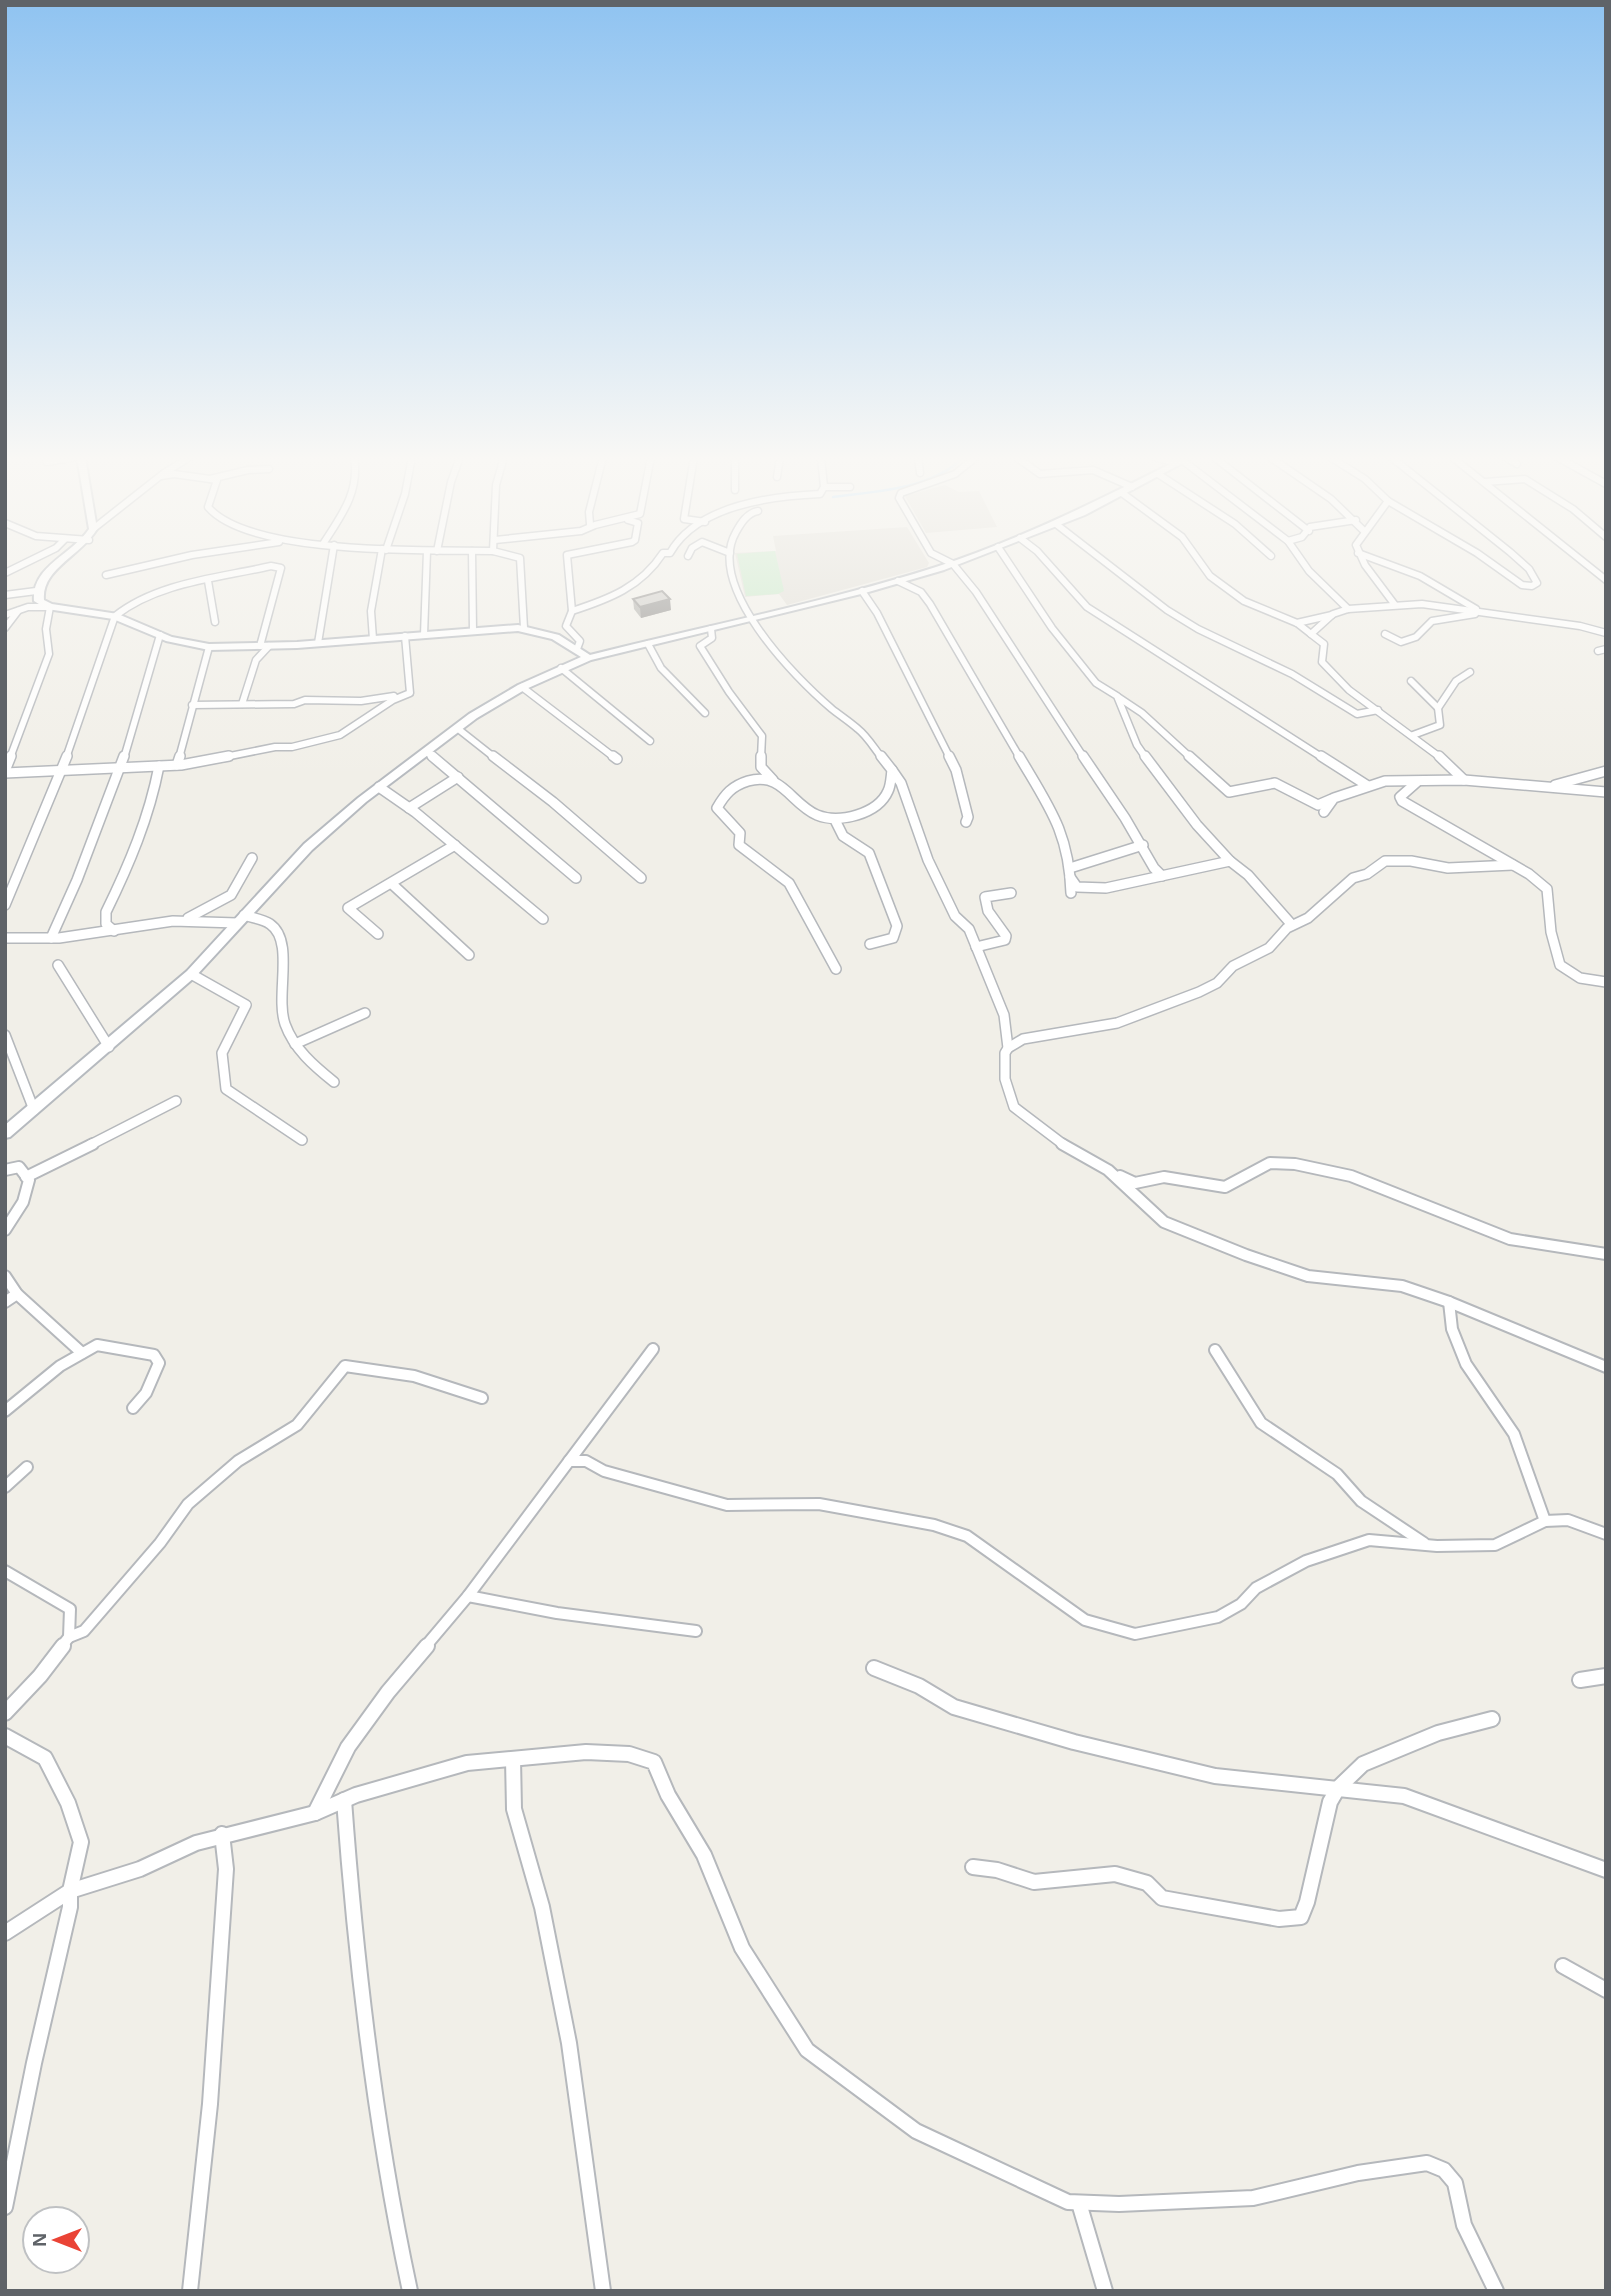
<svg xmlns="http://www.w3.org/2000/svg" width="1611" height="2296" viewBox="0 0 1611 2296" font-family="Helvetica,sans-serif">
<rect width="100%" height="100%" fill="#f1efe8"/>
<g fill="#e1ded6">
<polygon points="945,485 959,492 979,491 997,527 926,533 905,496"/>
<polygon points="907,527 929,563 927,567 787,605 779,594 745,597 735,553 776,551 773,536"/>
</g>
<polygon fill="#c5e8c5" points="775,551 784,591 778,594 746,596 737,554"/>
<g fill="none" stroke-linecap="round" stroke-linejoin="round">
<path stroke="#aadaff" stroke-width="2.5" d="M833,497c45,-6 97,-7 131,-40"/>
<defs>
<g id="minor-far3">
<polyline points="45,457 47,462 76,457"/>
<polyline points="504,457 496,485 493,551 520,558 524,628"/>
<polyline points="694,457 684,519 705,522"/>
<polyline points="735,457 735,490"/>
<polyline points="918,457 920,473"/>
<polyline points="976,457 955,474 901,493 899,498 931,553 953,564 976,592 1084,758"/>
<polyline points="1016,457 1040,474 1093,470 1132,487"/>
<polyline points="1154,457 1177,463"/>
<polyline points="1214,457 1309,531"/>
<polyline points="1270,457 1331,499 1363,530"/>
<polyline points="1330,457 1365,479 1388,501 1356,545 1365,565 1395,605"/>
<polyline points="1452,457 1606,580"/>
<polyline points="1505,457 1517,464"/>
<polyline points="1557,457 1606,484"/>
<polyline points="1182,460 1288,541 1309,571 1348,609"/>
<polyline points="1158,474 1235,524 1271,556"/>
<path d="M161,476l13,-2 43,6 -9,27c42,49 221,43 285,44"/>
<polyline points="777,477 780,457"/>
<polyline points="210,479 248,470 269,469"/>
<polyline points="1485,482 1525,479 1573,509 1606,537"/>
<polyline points="824,487 850,487"/>
<polyline points="1122,493 1182,537 1210,576 1244,601 1297,623 1311,634"/>
<polyline points="1388,501 1477,553 1522,585 1532,586 1537,583 1529,569 1510,552 1391,457"/>
<path d="M758,511c-11,2 -17,12 -22,21 -31,54 58,145 96,177 9,7 18,13 26,20 9,7 16,19 24,29"/>
<polyline points="5,523 36,536 89,540"/>
<polyline points="590,524 589,512 603,457"/>
<polyline points="1056,524 1167,610 1198,629 1292,674 1357,714 1378,710"/>
<polyline points="93,529 164,473 190,457"/>
<polyline points="1020,538 1037,551 1087,607 1323,758"/>
<polyline points="495,540 581,531 595,525 640,514 651,457"/>
<polyline points="1288,541 1302,537 1310,527 1356,520"/>
<path d="M323,544c18,-28 37,-52 31,-87"/>
<polyline points="998,547 1052,628 1096,683 1117,696 1137,745 1146,758"/>
<polyline points="386,550 405,494 412,457"/>
<polyline points="437,551 451,482 460,457"/>
<polyline points="472,551 473,631"/>
<polyline points="1358,553 1420,576 1476,609"/>
<polyline points="688,556 692,548 702,542 730,553"/>
<polyline points="5,573 56,548 64,540"/>
<polyline points="106,575 192,555 279,542"/>
<polyline points="208,581 215,622"/>
<polyline points="898,581 921,592 930,604 1020,758"/>
<polyline points="862,591 877,613 950,758"/>
<polyline points="5,595 36,591"/>
<path d="M572,611c37,-12 69,-24 91,-58h7c27,-48 102,-57 150,-59l4,-7 -3,-30"/>
<polyline points="5,615 28,607 50,607 46,629 49,654 10,758"/>
<polyline points="1297,623 1332,615"/>
<polyline points="5,628 18,611"/>
<polyline points="711,629 712,638 700,646 729,692 762,736 761,758"/>
<polyline points="1385,634 1401,642 1416,637 1432,621 1475,614"/>
<polyline points="424,635 427,551"/>
<polyline points="373,639 371,611 382,549"/>
<polyline points="318,643 334,545"/>
<polyline points="648,644 661,668 705,713"/>
<polyline points="577,649 580,641 566,626 572,611 567,555 632,542 635,540 638,523 628,520"/>
<polyline points="1598,651 1606,649"/>
<polyline points="561,668 650,741"/>
<polyline points="1411,681 1438,708"/>
<polyline points="522,687 615,758"/>
<polyline points="1118,697 1142,713 1191,758"/>
<polyline points="242,704 256,660 269,646"/>
<polyline points="192,705 294,704 305,700 361,701 394,696"/>
<polyline points="457,728 495,758"/>
<polyline points="1413,735 1440,725 1438,708 1456,681 1470,672"/>
<polyline points="426,751 434,758"/>
<path d="M66,758l49,-142c43,-34 104,-38 156,-50l10,2 -21,78"/>
<polyline points="124,758 160,635"/>
<polyline points="179,758 209,647"/>
<polyline points="220,758 275,747 292,747 340,735 393,700 410,693 405,636"/>
<polyline points="1441,758 1349,690 1322,662 1324,644 1311,634 1333,614 1348,609 1422,604 1580,626 1606,633"/>
</g>
<g id="minor-far2">
<polyline points="432,756 576,878"/>
<polyline points="493,756 553,802 641,878"/>
<polyline points="613,756 617,759"/>
<polyline points="761,756 761,767 773,780"/>
<polyline points="949,756 956,770 968,817 966,822"/>
<path d="M1019,756c30,51 50,76 52,137"/>
<polyline points="1083,756 1125,818 1154,868 1162,876"/>
<polyline points="1189,756 1229,792 1275,783 1318,805 1332,799"/>
<polyline points="1321,756 1368,786"/>
<polyline points="1439,756 1464,780"/>
<polyline points="177,765 180,756"/>
<polyline points="892,770 901,783 928,860 955,916 969,929 1004,1015 1008,1048 1005,1053 1005,1079 1014,1107 1064,1145"/>
<polyline points="5,771 11,756"/>
<polyline points="5,773 181,765 229,756"/>
<polyline points="1417,782 1400,797 1402,801 1529,874 1547,889 1551,932 1560,965 1580,978 1606,982"/>
<polyline points="1555,785 1606,771"/>
<polyline points="379,787 415,812 543,919"/>
<polyline points="409,808 458,777"/>
<polyline points="1324,812 1334,798 1385,781 1464,780 1606,792"/>
<polyline points="835,820 843,836 869,853 897,926 893,938 870,944"/>
<polyline points="1230,861 1248,875 1292,925"/>
<polyline points="1070,868 1143,845"/>
<polyline points="1070,877 1077,887 1106,888 1230,861 1197,825 1145,756"/>
<polyline points="392,884 469,955"/>
<polyline points="5,905 67,756"/>
<path d="M244,915c8,3 19,4 26,9 25,17 5,71 15,100 9,25 29,42 49,58"/>
<polyline points="188,918 231,895 252,858"/>
<path d="M114,931l-8,-7v-12c23,-47 43,-94 53,-146"/>
<polyline points="378,934 348,908 455,845"/>
<polyline points="5,938 59,938 173,921 237,923"/>
<polyline points="51,938 77,880 124,756"/>
<polyline points="976,947 1005,940 1006,936 988,911 985,897 1011,893"/>
<polyline points="58,965 109,1047"/>
<path d="M836,969l-47,-86 -50,-38 1,-12 -23,-25c8,-14 15,-22 31,-27 34,-10 43,23 69,34 22,9 61,-1 71,-24 3,-6 3,-14 4,-21l-11,-14"/>
<polyline points="191,974 246,1005 222,1053 226,1089 302,1140"/>
<polyline points="5,1035 34,1110"/>
<polyline points="295,1044 365,1013"/>
<polyline points="1008,1048 1023,1039 1117,1023 1199,992 1217,983 1233,966 1269,948 1287,928 1308,918 1353,878 1367,874 1385,861 1411,861 1448,868 1513,865"/>
<polyline points="90,1145 176,1101"/>
</g>
<g id="minor-far1">
<polyline points="1062,1144 1108,1170 1164,1222 1246,1255 1308,1276 1402,1286 1449,1302 1606,1367"/>
<polyline points="5,1170 19,1167 29,1180 23,1202 5,1230"/>
<polyline points="1120,1176 1135,1183 1164,1177 1225,1187 1270,1163 1295,1164 1351,1176 1510,1239 1606,1254"/>
<polyline points="26,1177 93,1144"/>
<polyline points="5,1276 17,1294 82,1353"/>
<polyline points="5,1302 17,1294"/>
<polyline points="1215,1350 1261,1423 1337,1474 1361,1501 1424,1543"/>
<polyline points="5,1411 60,1366 97,1345 154,1355 159,1363 146,1393 133,1408"/>
<polyline points="569,1461 586,1461 604,1471 727,1505 819,1504 934,1525 967,1536 1085,1620 1135,1634 1218,1617 1241,1604 1256,1588 1306,1561 1369,1540 1437,1546 1495,1545 1545,1521 1514,1434 1466,1364 1452,1329 1449,1302"/>
<polyline points="5,1487 27,1467"/>
<polyline points="1545,1521 1568,1520 1606,1534"/>
<polyline points="5,1571 70,1609 69,1637 61,1647"/>
<polyline points="468,1596 557,1613 696,1631"/>
<polyline points="69,1637 84,1631 160,1543 188,1504 238,1461 297,1425 345,1366 414,1376 482,1398"/>
<polyline points="425,1647 468,1596 653,1349"/>
</g>
<g id="minor">
<polyline points="874,1668 919,1686 954,1707 1074,1742 1215,1776 1404,1796 1606,1870"/>
<polyline points="1580,1680 1606,1676"/>
<polyline points="5,1713 40,1676 63,1646"/>
<polyline points="5,1736 45,1758 68,1803 81,1842 70,1891 70,1907 34,2063 5,2207"/>
<polyline points="513,1759 514,1809 542,1907 569,2043 603,2291"/>
<path d="M344,1800c12,165 31,329 66,491"/>
<polyline points="315,1813 348,1747 388,1692 427,1646"/>
<polyline points="973,1867 997,1870 1034,1882 1115,1874 1147,1883 1162,1898 1279,1919 1301,1917 1307,1902 1330,1802 1338,1788 1363,1764 1438,1733 1492,1719"/>
<polyline points="5,1933 70,1891 140,1869 196,1843 315,1813 356,1795 467,1763 586,1752 629,1754 654,1762 668,1795 704,1855 742,1948 807,2050 916,2131 1068,2202 1119,2204 1253,2198 1358,2173 1427,2163 1444,2170 1455,2183 1464,2225 1496,2291"/>
<polyline points="1563,1966 1606,1990"/>
<polyline points="1079,2203 1105,2291"/>
<polyline points="190,2291 210,2104 226,1869 222,1834"/>
</g>
<path id="secondary" d="M77,457h8l12,72c-16,27 -56,40 -53,71l8,4 66,10 54,23 37,7 88,-2 221,-17 41,10 31,20c115,-29 233,-52 346,-88 86,-28 167,-69 248,-110h10l-109,58 -141,55 -79,23 -274,67 -65,29 -49,29 -111,84 -54,48 -117,127 -185,160 -5,1v-13l182,-154 117,-127 54,-46 111,-84 49,-29 63,-28 -29,-18 -34,-8 -221,17 -88,2 -43,-9 -53,-22 -66,-10 -13,-8c-3,-35 38,-46 55,-72z"/>
</defs>
<use href="#minor-far3" stroke="#b5b8bc" stroke-width="9"/>
<use href="#minor-far2" stroke="#b5b8bc" stroke-width="12"/>
<use href="#minor-far1" stroke="#b5b8bc" stroke-width="14"/>
<use href="#minor" stroke="#b5b8bc" stroke-width="18"/>
<use href="#secondary" stroke="#b6babf" stroke-width="4"/>
<use href="#minor-far3" stroke="#fff" stroke-width="6"/>
<use href="#minor-far2" stroke="#fff" stroke-width="9"/>
<use href="#minor-far1" stroke="#fff" stroke-width="10"/>
<use href="#minor" stroke="#fff" stroke-width="14"/>
<use href="#secondary" fill="#fff" fill-rule="evenodd"/>
</g>
<polygon fill="#afaea9" points="633,599 671,610 641,618 634,609"/>
<polygon fill="#8f8d8a" points="670,599 671,610 641,618 640,607"/>
<polygon fill="#cccac5" stroke="#8f8d8a" stroke-width="2" points="662,591 670,599 640,607 633,599"/>
<linearGradient id="sky" x2="0" y2="1"><stop stop-color="#8fc3f1"/><stop offset="0.59" stop-color="#f9f8f5"/><stop offset="1" stop-color="#f9f8f5" stop-opacity="0"/></linearGradient>
<rect width="1611" height="778" fill="url(#sky)"/>
<rect width="1611" height="2296" fill="none" stroke="#5f6368" stroke-width="14"/>
<g transform="translate(56 2240) rotate(270)"><circle r="33" fill="#ffffff" stroke="#bfc1c3" stroke-width="2"/>
<path d="M0-5L12 26L0 18L-12 26Z" fill="#ea4335"/>
<text y="-10" font-size="19" font-weight="bold" text-anchor="middle" fill="#5f6368">N</text>
</g>
</svg>
